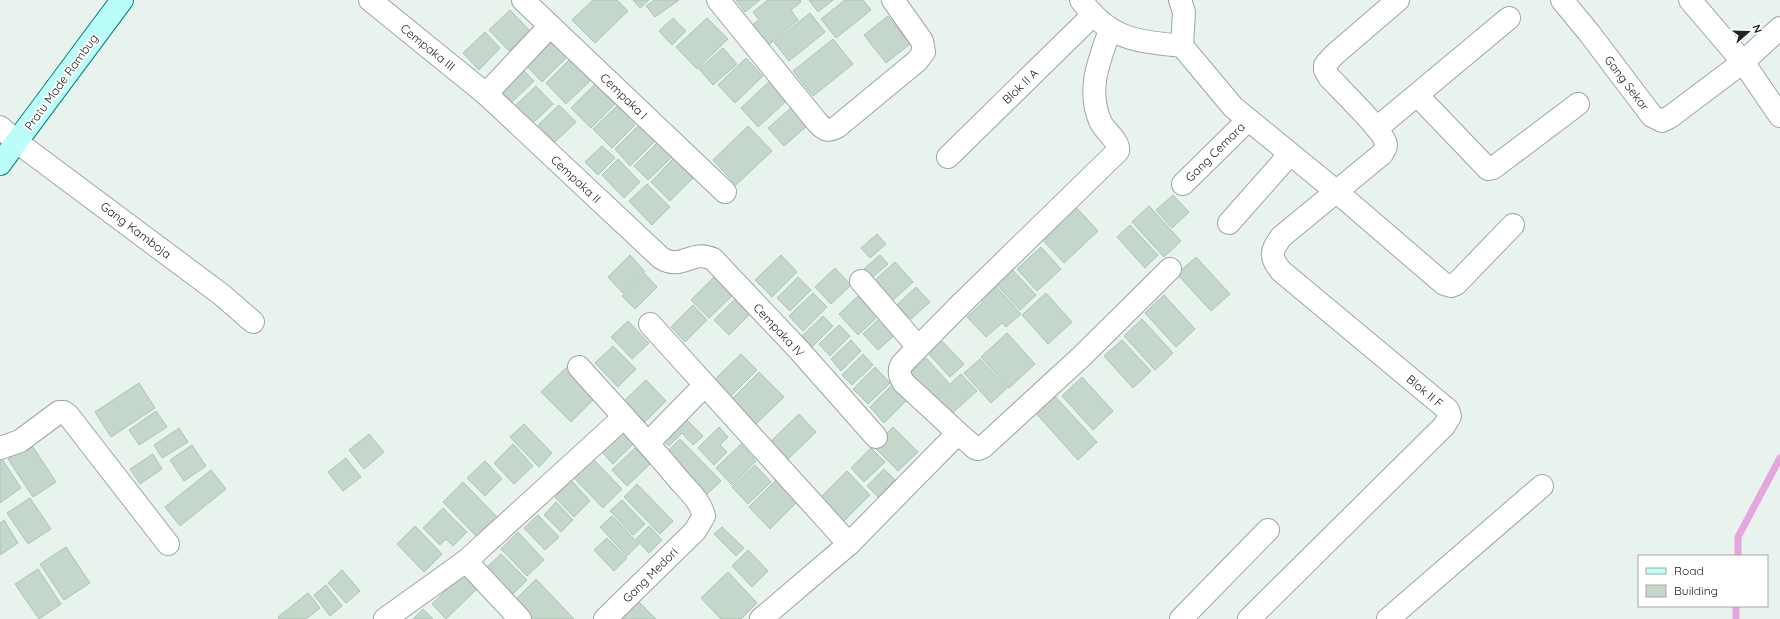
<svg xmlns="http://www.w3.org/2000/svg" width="1780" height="619" viewBox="0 0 1780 619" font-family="Quicksand,sans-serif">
<rect width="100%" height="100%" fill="#e8f3ee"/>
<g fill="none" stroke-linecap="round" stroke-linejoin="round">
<g stroke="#e3a6de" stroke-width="7">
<polyline points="1738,556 1738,537 1780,458"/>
<polyline points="1736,619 1736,606"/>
</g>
</g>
<g fill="#c5d6ca" stroke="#a9c6b2">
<polygon points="593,0 617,0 628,11 595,43 572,20"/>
<polygon points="633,0 649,0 640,8"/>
<polygon points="654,0 679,0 655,17 646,6"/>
<polygon points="736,0 760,0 745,12"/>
<polygon points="768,0 800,0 801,2 791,10 798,20 767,46 751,26 759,20 753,12"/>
<polygon points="809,0 833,0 818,12"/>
<polygon points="845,0 863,0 871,10 836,38 821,19"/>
<polygon points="510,10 530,31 509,51 489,30"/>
<polygon points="810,13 825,32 789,61 774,42"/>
<polygon points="888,16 910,44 886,63 864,35"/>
<polygon points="673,18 686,31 672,45 659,31"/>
<polygon points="707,18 728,39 697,69 676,47"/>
<polygon points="485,32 500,48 479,70 463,53"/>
<polygon points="549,36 568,56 542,82 523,62"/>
<polygon points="833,39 853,64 813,96 793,71"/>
<polygon points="723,48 737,64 713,85 699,69"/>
<polygon points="746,58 763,76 735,103 718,85"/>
<polygon points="570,59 590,81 566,104 546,83"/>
<polygon points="518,65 534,81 512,102 497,86"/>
<polygon points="773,78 791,97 758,127 741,108"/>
<polygon points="595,84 615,104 591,128 571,108"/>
<polygon points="536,86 553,104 533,123 515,106"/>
<polygon points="559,105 576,122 555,142 538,125"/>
<polygon points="617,106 635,125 612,148 593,129"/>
<polygon points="792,107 808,125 784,146 768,128"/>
<polygon points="639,125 655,141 630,166 615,149"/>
<polygon points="748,126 772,151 736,185 713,160"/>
<polygon points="658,142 672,157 648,180 634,166"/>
<polygon points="602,146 615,158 598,175 585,162"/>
<polygon points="674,158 693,178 670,201 651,182"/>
<polygon points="618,159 640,182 624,198 602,175"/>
<polygon points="647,184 670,207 652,225 629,201"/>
<polygon points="1173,195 1189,212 1172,228 1156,210"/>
<polygon points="1074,205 1098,231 1064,263 1040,237"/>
<polygon points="1149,206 1181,241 1164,257 1132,222"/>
<polygon points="1130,225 1158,255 1145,268 1117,237"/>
<polygon points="877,234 886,244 870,258 861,248"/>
<polygon points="1041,247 1061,269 1037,291 1017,269"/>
<polygon points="630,255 645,272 623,293 608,277"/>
<polygon points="781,255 797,272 772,297 755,280"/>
<polygon points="880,255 888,264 872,278 864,269"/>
<polygon points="1196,257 1230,294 1211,311 1177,274"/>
<polygon points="895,262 913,282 892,301 874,281"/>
<polygon points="1008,265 1036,295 1020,310 993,280"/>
<polygon points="835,268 851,285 831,304 815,287"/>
<polygon points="718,273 736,292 709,318 691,300"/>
<polygon points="645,274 657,287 635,309 622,296"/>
<polygon points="798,277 811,290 790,311 777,298"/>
<polygon points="993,283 1021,314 1006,327 1002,323 986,337 967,317 983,302 978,297"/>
<polygon points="916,287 930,302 911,319 897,305"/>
<polygon points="813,293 827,307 803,331 789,316"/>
<polygon points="1046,293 1072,322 1048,344 1022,315"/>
<polygon points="739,295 754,310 729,335 714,320"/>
<polygon points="1164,295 1195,329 1176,347 1145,313"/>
<polygon points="858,296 877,317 858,335 839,314"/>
<polygon points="693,305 707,320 685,342 671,327"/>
<polygon points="823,316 833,326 812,347 802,336"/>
<polygon points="882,316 897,333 878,350 863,334"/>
<polygon points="1142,319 1173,353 1155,370 1124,336"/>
<polygon points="628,321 649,343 632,359 611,337"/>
<polygon points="839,325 850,336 830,356 819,344"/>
<polygon points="1007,333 1035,364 1009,388 981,357"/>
<polygon points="939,338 964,364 950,377 926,351"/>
<polygon points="851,340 861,351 841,371 831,359"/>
<polygon points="1122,340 1151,371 1133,388 1104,356"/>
<polygon points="613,346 636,369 618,387 595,363"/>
<polygon points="741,354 757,370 729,398 713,381"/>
<polygon points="863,354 873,365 852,385 842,375"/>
<polygon points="926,358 949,383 933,398 910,373"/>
<polygon points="980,359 1007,388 991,403 964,373"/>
<polygon points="570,364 599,394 571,422 541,392"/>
<polygon points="875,367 890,383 868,404 853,389"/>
<polygon points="759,372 784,397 756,424 732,399"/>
<polygon points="961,374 977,391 949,416 934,399"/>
<polygon points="1082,377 1113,411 1093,430 1062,396"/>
<polygon points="646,380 666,401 645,422 624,401"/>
<polygon points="139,383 155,408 111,437 95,412"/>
<polygon points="892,385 907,400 884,423 870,407"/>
<polygon points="1052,393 1097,442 1078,460 1033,410"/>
<polygon points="156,411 167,427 139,445 129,430"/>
<polygon points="799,414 816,432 785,462 768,444"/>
<polygon points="682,415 703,436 693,445 682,433 669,446 660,437"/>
<polygon points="524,424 552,453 539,467 510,437"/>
<polygon points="622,426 636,441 613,464 599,449"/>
<polygon points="719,427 728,437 720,445 727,452 714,465 698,448"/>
<polygon points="893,427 918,452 898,471 874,447"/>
<polygon points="179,428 188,442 162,458 154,445"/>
<polygon points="369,434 384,452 364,469 349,450"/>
<polygon points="680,439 721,481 706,495 666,453"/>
<polygon points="31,444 56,482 33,497 8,459"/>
<polygon points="513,444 533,466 514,484 494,463"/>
<polygon points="741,444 756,461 732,485 716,468"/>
<polygon points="192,445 206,466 184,481 170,460"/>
<polygon points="635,448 650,464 627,486 612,470"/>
<polygon points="871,448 885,462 864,482 851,468"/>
<polygon points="153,454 162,469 140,484 130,469"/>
<polygon points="0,456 21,488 0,503"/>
<polygon points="591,457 622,489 603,508 572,476"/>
<polygon points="346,458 361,477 343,491 328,472"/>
<polygon points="485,461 502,479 485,496 467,478"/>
<polygon points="755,465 771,482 748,504 732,487"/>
<polygon points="884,469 895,480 878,497 867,486"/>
<polygon points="211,470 226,489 180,526 165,507"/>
<polygon points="847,471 870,495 841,524 818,500"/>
<polygon points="571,480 590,501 574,517 555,497"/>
<polygon points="776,480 797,502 770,529 749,507"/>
<polygon points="463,482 497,517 477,537 443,502"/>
<polygon points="637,484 673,521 660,534 624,497"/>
<polygon points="30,498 51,529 28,544 7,513"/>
<polygon points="622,500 645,524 633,535 610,511"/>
<polygon points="556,502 573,520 561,532 544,515"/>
<polygon points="443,508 467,532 453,546 446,539 440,545 423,528"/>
<polygon points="538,515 559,537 545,550 524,528"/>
<polygon points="612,516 639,544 627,556 600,527"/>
<polygon points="4,520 18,543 0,555 0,523"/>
<polygon points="415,526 442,554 424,572 397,544"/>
<polygon points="649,526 662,540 649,553 636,539"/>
<polygon points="722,527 744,548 736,556 714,534"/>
<polygon points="518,532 544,560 527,576 501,549"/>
<polygon points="607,538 627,558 614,571 594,550"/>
<polygon points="66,547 90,583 64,600 40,564"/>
<polygon points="748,550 768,571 752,587 732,566"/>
<polygon points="501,554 527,580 509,598 483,571"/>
<polygon points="38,569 61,604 39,619 15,584"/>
<polygon points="342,570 360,591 346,603 328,583"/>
<polygon points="728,572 757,603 741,619 721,619 701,598"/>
<polygon points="463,573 478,588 446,619 432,604"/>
<polygon points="536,579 574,619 529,619 513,602"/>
<polygon points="326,585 342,606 330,616 314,595"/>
<polygon points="308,593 320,608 306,619 279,619 278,617"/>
<polygon points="638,601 656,619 620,619"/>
<polygon points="423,609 433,619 413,619"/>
</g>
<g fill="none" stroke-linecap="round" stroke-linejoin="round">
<defs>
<g id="street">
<path d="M370,0l116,94 175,164c21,13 30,-9 52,1l86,91 77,87"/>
<polyline points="523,0 725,192"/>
<path d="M718,0l99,122c7,8 11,10 20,5l80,-66 7,-9 -2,-11 -29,-41"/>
<path d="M1081,0c29,40 55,41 101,46l51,61 104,85 107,92 7,2 5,-2 57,-59"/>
<polyline points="1180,0 1184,12 1182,46"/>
<polyline points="1562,0 1590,34 1652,116 1662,121 1670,117 1743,62 1780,28"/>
<polyline points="1690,0 1743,62 1780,116"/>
<polyline points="486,94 550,26"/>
<polyline points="1417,95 1488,169 1493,168 1578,104"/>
<polyline points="0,127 17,142 222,295 253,322"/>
<polyline points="1377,128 1509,18"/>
<polyline points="948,157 1092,16"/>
<polyline points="1183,184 1248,120"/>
<polyline points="1229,223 1289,155"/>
<polyline points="861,281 918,347"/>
<polyline points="650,324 849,544"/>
<path d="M579,367c32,36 65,71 95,107 11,14 26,25 30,42l-9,15 -90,88"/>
<polyline points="958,433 975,448 978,449 983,447 1082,356 1170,269"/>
<polyline points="648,443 704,386"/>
<polyline points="0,448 20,441 59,412 64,412 68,415 168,544"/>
<polyline points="385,619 466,561"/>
<polyline points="520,619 466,561 624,417"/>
<path d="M761,619l88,-75 109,-111 -54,-50c-5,-7 -6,-12 -2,-19l58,-59 158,-154c2,-9 -12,-19 -17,-28 -15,-32 -2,-62 9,-93"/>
<polyline points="1181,619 1268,530"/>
<path d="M1249,619l195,-193 6,-10 -2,-6 -167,-139c-11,-15 -11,-18 0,-34l101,-83c1,-2 4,-6 4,-9 0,-12 -47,-57 -57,-68l-4,-7v-5l9,-10 64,-55"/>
<polyline points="1388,619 1542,486"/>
</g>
<polyline id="secondary" points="0,164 122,0"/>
</defs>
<use href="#street" stroke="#a3a3a3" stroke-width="24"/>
<use href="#secondary" stroke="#00827e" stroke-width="24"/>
<use href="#street" stroke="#fff" stroke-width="22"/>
<use href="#secondary" stroke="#bbfef9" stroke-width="22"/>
</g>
<g text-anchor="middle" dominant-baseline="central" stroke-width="3.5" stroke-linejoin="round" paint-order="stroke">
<g font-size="12" fill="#222" stroke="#fff">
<text transform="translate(428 47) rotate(39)">Cempaka III</text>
<text transform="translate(61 82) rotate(-54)">Pratu Made Rambug</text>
<text transform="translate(1627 83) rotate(53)">Gang Sekar</text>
<text transform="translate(1020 86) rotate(-44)">Blok II A</text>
<text transform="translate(624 96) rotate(44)">Cempaka I</text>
<text transform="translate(1215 152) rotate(-45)">Gang Cemara</text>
<text transform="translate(576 179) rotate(43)">Cempaka II</text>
<text transform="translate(136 230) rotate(37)">Gang Kamboja</text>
<text transform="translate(779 330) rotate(47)">Cempaka IV</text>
<text transform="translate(1425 391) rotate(40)">Blok II F</text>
<text transform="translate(650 575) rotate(-45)">Gang Medori</text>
</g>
</g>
<rect x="1638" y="555" width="130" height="52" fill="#ffffff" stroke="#a7a7a7"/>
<rect x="1646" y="568" width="20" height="6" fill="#bbfef9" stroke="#a7a7a7"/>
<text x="1674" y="575" font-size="12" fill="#222222">Road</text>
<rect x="1646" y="585" width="20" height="12" fill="#c5d6ca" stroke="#a7a7a7"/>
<text x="1674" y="595" font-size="12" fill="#222222">Building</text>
<g transform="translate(1748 32) rotate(70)" stroke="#ffffff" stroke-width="3" paint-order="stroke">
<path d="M0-3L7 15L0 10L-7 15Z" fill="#222222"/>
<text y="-6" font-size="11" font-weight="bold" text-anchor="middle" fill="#222222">N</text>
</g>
</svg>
